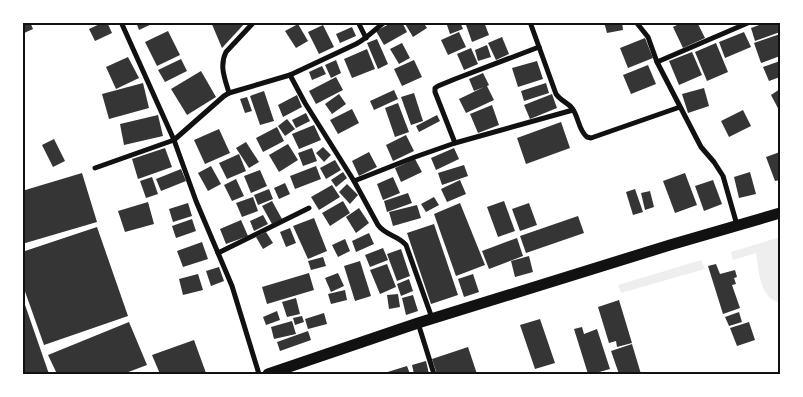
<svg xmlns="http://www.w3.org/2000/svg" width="803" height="397" viewBox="0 0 803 397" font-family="Arial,sans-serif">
<rect width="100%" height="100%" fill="#fff"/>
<g fill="#eee">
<path d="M780,237v66c-21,-5 -21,-32 -24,-50l-23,7 -2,-8z"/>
<polygon points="701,260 705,269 621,293 618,285"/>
</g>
<g fill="#353535">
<polygon points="22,22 30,22 33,29 22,34"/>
<polygon points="104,22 107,22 112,33 95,41 89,29"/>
<polygon points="136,22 156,22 139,30"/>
<polygon points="211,22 246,22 222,48"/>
<polygon points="393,22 402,22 407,32 384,45 376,31"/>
<polygon points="404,22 423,22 427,28 413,37"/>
<polygon points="452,22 460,22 463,29 450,34 447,25"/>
<polygon points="465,22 484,22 489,35 472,42"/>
<polygon points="604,22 622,22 623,30 607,33"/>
<polygon points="683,22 697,22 705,38 683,48 673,27"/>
<polygon points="767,22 777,22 780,32 755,41 751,28"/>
<polygon points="298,24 308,41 296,48 285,31"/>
<polygon points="323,25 334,47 319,54 308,32"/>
<polygon points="352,27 356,36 340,43 336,34"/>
<polygon points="168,31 180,55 157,66 145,42"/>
<polygon points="459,32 466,47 448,55 441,40"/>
<polygon points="744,32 751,47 725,58 719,42"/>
<polygon points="780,34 780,56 761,63 754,43"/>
<polygon points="502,37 509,54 496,60 488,43"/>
<polygon points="645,38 653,58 628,68 620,48"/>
<polygon points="377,39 388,64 378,69 367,43"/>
<polygon points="402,43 410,58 399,64 390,49"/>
<polygon points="716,43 728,72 707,81 695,52"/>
<polygon points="487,45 491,57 478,61 475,50"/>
<polygon points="471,48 478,64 464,70 457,54"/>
<polygon points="367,49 375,69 352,78 344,59"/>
<polygon points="692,52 702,75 679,85 669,61"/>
<polygon points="128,57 139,78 116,89 106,67"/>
<polygon points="181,59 187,71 165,82 158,70"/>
<polygon points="336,60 341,73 331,78 325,65"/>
<polygon points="414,60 422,77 402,86 394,69"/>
<polygon points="537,61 543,79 518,87 512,68"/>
<polygon points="780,61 780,77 769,81 763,67"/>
<polygon points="648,65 656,84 631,94 623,75"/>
<polygon points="322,66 326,74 312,80 309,72"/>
<polygon points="201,71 216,97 187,115 171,89"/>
<polygon points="483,73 489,85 487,86 494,100 466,113 459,99 484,87 474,91 469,79"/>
<polygon points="336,77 343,90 316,104 309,91"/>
<polygon points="143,83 149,108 109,119 102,94"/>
<polygon points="546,83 549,93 524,101 521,91"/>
<polygon points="704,88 709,106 688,113 682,94"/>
<polygon points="780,89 780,112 771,95"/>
<polygon points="394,90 398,99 374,110 370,101"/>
<polygon points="264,91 274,121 260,125 250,96"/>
<polygon points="414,93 423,121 411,125 401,97"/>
<polygon points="339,94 346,104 332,114 325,104"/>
<polygon points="552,94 557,108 530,119 524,105"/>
<polygon points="297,95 302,107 283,117 278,105"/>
<polygon points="247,97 252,111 245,113 240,99"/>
<polygon points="398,103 409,132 395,137 385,108"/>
<polygon points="492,105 499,125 478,133 470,114"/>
<polygon points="352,109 359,123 338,134 330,120"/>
<polygon points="743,110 751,126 729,137 721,121"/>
<polygon points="306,113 310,121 296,128 292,120"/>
<polygon points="158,115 163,136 124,145 120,124"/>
<polygon points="437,115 440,121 419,132 416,126"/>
<polygon points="287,119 295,129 285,136 278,126"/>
<polygon points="561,122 570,148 526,164 517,138"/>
<polygon points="314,125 321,140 299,149 292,134"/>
<polygon points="277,127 284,141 263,152 256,138"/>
<polygon points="219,129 230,153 205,164 194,140"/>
<polygon points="406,135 414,151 393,161 386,145"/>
<polygon points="54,139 65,161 53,167 42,145"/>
<polygon points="246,142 259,162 249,168 236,148"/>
<polygon points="288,144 298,160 279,172 269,155"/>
<polygon points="323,147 331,155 324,162 316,153"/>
<polygon points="165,148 172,167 138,179 132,159"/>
<polygon points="312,148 317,161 303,166 298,153"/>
<polygon points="454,148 459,159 436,170 431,158"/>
<polygon points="369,152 377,167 359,176 352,161"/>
<polygon points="780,152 780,180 775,181 766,157"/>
<polygon points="239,154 246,171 227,179 219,163"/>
<polygon points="415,159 422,172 401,182 395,168"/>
<polygon points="335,160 341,170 326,179 320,168"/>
<polygon points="464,165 468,176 442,185 438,173"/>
<polygon points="211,166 221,184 208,191 198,173"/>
<polygon points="316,166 321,179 295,189 290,176"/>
<polygon points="181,169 186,181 161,191 156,179"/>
<polygon points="260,170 267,186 251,193 244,176"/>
<polygon points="343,172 347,178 336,187 331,180"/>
<polygon points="750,172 756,194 739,198 734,177"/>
<polygon points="82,173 97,222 22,244 22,191"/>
<polygon points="685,173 697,205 675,213 663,181"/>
<polygon points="152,177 158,194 146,198 140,181"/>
<polygon points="393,177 400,193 383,200 377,184"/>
<polygon points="236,179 244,196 232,201 224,185"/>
<polygon points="460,180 466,194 447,202 441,189"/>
<polygon points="713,180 722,204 704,211 695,186"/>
<polygon points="285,183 290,194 279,199 274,188"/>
<polygon points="347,184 358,195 350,204 339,192"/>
<polygon points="332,185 340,197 319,210 311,197"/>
<polygon points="269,189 273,199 258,205 254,195"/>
<polygon points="635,189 643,212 633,215 626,192"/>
<polygon points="650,191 654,207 645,210 641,193"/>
<polygon points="408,193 412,203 387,212 384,201"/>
<polygon points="253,197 258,211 242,217 236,203"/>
<polygon points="434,197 439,205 426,212 421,204"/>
<polygon points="272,201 282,219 272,224 262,206"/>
<polygon points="343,201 350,213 330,226 322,213"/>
<polygon points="504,201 515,231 498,237 487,207"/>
<polygon points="148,202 154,224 125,232 118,211"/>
<polygon points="188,203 192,216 173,222 169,209"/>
<polygon points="460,203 485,265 456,276 434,214"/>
<polygon points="529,203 537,225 520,231 512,209"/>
<polygon points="417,205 421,218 393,226 389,212"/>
<polygon points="359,208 369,223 356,233 346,217"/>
<polygon points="263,215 268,224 254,231 250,221"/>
<polygon points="578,216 584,233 526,253 520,236"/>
<polygon points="314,218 327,251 308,259 293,226"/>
<polygon points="192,219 196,231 176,238 172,226"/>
<polygon points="241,220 248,236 226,244 220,229"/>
<polygon points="434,224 458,295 431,304 407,233"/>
<polygon points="97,227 128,316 44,345 22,283 22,252"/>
<polygon points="290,228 296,243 286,247 280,232"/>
<polygon points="266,232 273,243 263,249 256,237"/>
<polygon points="369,233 374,244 356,252 352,241"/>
<polygon points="517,238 523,256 489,269 482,251"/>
<polygon points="345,239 350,251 338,257 332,245"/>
<polygon points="202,242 208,259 183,267 177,251"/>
<polygon points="383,248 388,260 370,267 365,255"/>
<polygon points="401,249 410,276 397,281 387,254"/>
<polygon points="529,256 533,272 515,277 511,261"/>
<polygon points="323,257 326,266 311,270 308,261"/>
<polygon points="360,261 371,296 355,301 344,266"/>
<polygon points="387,264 396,287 380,294 370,270"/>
<polygon points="716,264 720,274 735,270 737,277 734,278 736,284 732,285 740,308 723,314 708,266"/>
<polygon points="219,267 224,281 211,286 206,271"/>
<polygon points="309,273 314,290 267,304 262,287"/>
<polygon points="338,273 344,286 331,292 325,278"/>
<polygon points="198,274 203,290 183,295 179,279"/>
<polygon points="473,274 479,292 464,297 458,279"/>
<polygon points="409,279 413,291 401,296 397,284"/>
<polygon points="345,290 347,300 331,304 328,294"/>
<polygon points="398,294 400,307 389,309 387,295"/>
<polygon points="413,295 418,311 406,315 402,298"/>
<polygon points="296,298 300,314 287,317 282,302"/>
<polygon points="22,299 23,299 49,374 22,374"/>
<polygon points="619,300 632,343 617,347 616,341 609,343 598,307"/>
<polygon points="277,311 280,320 266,325 263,317"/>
<polygon points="739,312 742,322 729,326 725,317"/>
<polygon points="324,313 327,324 308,329 305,319"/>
<polygon points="302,316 304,322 295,325 293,318"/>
<polygon points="540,319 555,363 535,369 520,325"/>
<polygon points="292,321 296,334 274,339 271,327"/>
<polygon points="129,322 147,365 123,374 57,374 48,355"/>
<polygon points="749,322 755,340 737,346 730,328"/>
<polygon points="582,327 584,334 597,329 610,369 592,374 588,374 574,329"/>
<polygon points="308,331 311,340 280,351 277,342"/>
<polygon points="194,340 206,373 202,374 160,374 152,355"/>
<polygon points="632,344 641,374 619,374 611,351"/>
<polygon points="468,347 477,374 437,374 432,359"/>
<polygon points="426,361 429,374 414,374 412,365"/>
<polygon points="407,366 410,374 381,374"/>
</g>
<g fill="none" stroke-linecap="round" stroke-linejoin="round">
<g stroke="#111" stroke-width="5">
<polyline points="121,22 174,140 196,201 232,286 259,374"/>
<polyline points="358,22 366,38"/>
<path d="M530,22l26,72c5,7 12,9 16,14 7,9 6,22 15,29l4,1 89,-31"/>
<polyline points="636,22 648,37 657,62 701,147 714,162 723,176 737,225"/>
<polyline points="657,62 750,22"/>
<path d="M290,75l15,28 49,78 24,44c8,11 20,10 28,20l26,73"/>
<path d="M229,93c-4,-14 -10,-27 -3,-41l28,-30"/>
<polyline points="455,143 435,92 435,88 438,86 455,79 539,47"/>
<path d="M95,168l79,-28 50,-44 5,-3 61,-18 66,-31c11,-6 19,-15 29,-22"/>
<polyline points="354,181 415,157 455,143 573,110"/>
<polyline points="218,253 309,208"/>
<polyline points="418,323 434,374"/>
</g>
<polyline stroke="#111" stroke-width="11" points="268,374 418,323 670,245 780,213"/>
</g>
<rect width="803" height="397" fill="none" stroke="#ffffff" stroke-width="48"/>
<rect x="24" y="24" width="755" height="349" fill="none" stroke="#111" stroke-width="2"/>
</svg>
